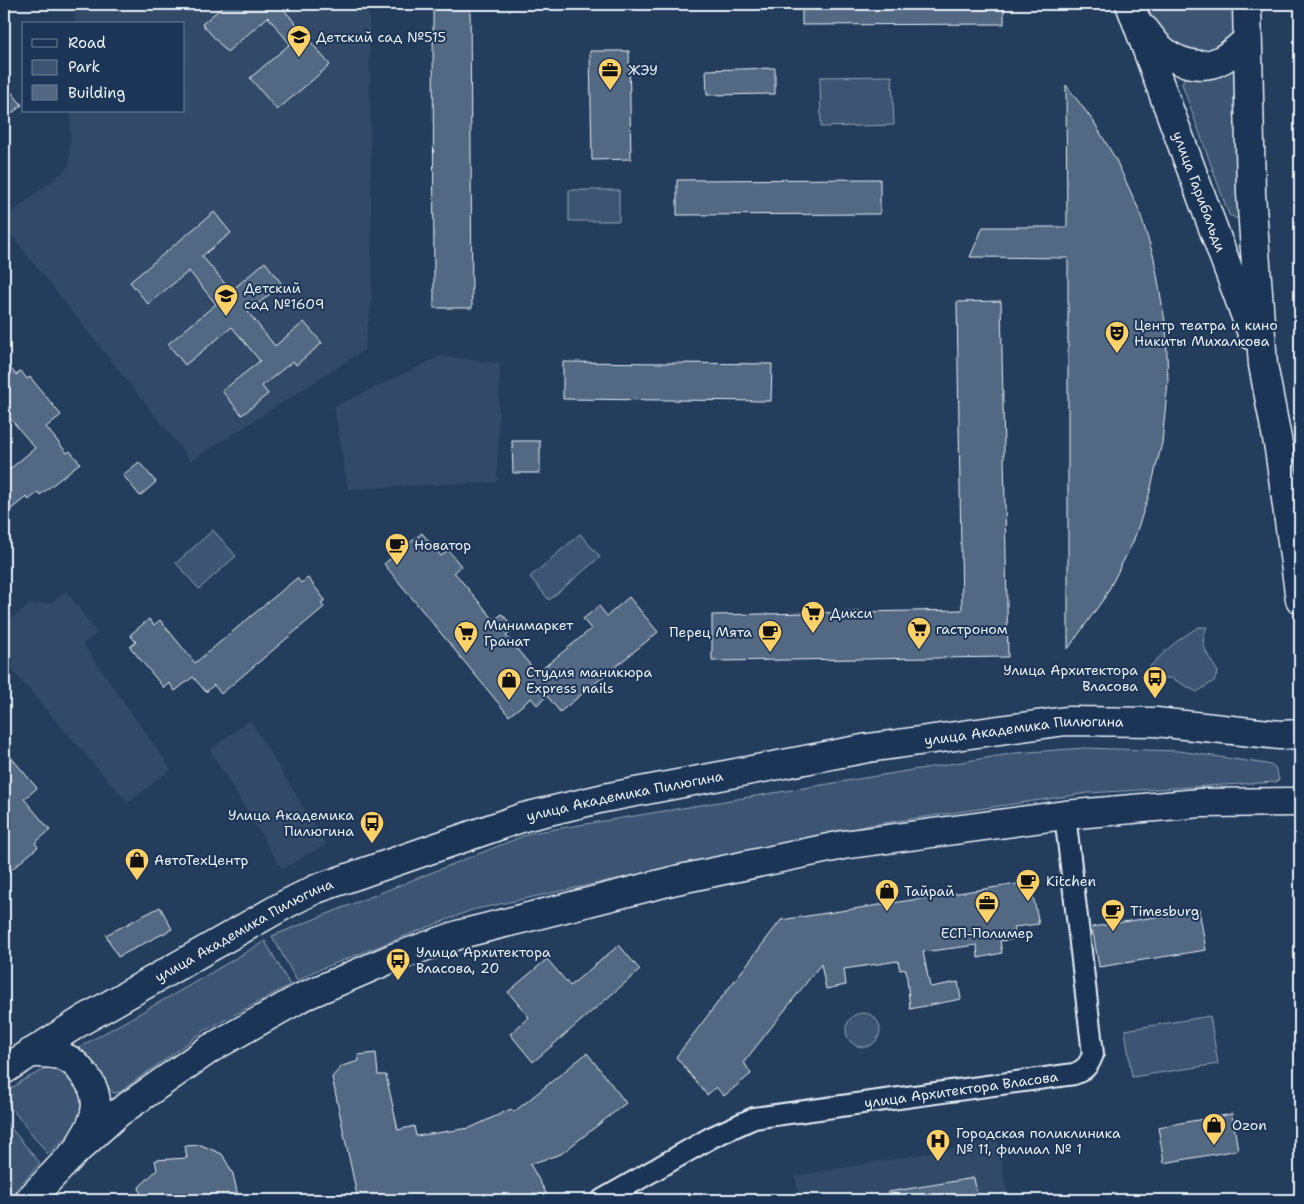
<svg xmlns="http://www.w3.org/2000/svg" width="1304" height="1204" viewBox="0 0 1304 1204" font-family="'Shantell Sans',sans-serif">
<rect width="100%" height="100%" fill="#253d5d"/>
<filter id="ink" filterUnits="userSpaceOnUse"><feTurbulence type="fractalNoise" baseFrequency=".02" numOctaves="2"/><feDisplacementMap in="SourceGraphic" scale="10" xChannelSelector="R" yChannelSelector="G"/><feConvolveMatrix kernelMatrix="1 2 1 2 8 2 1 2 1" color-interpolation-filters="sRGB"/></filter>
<g filter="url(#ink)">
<g fill="#334a68">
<polygon points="75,4 369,4 372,300 364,350 191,461 4,226 4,219 69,167 71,111 184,111 184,24 74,24"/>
<polygon points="441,356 500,363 497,482 348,489 334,407"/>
<polygon points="66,591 97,633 83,644 171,769 128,803 4,661 4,624 30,604 51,603"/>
<polygon points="250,720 326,844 282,869 210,750"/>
<polygon points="998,1141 1008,1200 799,1200 795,1176"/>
</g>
<g fill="#3e5472" stroke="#93a2b5">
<polygon points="1147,4 1241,4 1242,30 1216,54 1179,52 1153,22"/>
<polygon points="1239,67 1250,217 1238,219 1229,215 1182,84 1184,78 1194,76 1214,78"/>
<polygon points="892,76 894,125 821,127 820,77"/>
<rect x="569" y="190" width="50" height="31"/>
<polygon points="213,530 236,556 199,589 176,563"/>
<polygon points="580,534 600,557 549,600 530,577"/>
<path d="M1199,627h8c-9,19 2,29 11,45l-4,9 -17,11 -26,-14h-10l-7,7 -6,-6v-10c15,-17 31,-31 51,-42z"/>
<polygon points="1084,748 1179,751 1267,764 1275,767 1279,779 1276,782 1088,793 870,825 472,910 313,972 297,981 272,936 531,833 1016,753"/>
<path d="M265,941l25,44 -86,46 -84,61 -7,1c-6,-6 -6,-11 -10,-17 -6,-11 -15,-19 -24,-27l4,-4 102,-57z"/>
<circle cx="863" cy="1030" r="17"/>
<polygon points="1210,1016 1218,1064 1132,1077 1125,1030"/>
<polygon points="52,1066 63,1067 86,1091 81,1123 48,1154 4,1099 4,1094 23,1080"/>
<polygon points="4,1120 40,1163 7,1200 4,1200"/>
</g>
<g fill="#536782" stroke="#e8f1f8">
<polygon points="226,4 284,4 281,6 330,65 277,110 250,78 290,44 268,17 227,52 202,24"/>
<polygon points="433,4 470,4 472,308 434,308"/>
<polygon points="802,4 1004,4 1004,24 802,25"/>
<polygon points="590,51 629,51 631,159 592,160"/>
<polygon points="775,68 775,94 707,95 706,70"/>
<polygon points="4,83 22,105 4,120"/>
<polygon points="1066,85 1094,122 1116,160 1139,210 1154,258 1166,327 1168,382 1162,443 1149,495 1133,542 1105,597 1068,649 1068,258 970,257 983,227 1067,227"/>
<polygon points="880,179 880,214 677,215 677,180"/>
<polygon points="214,212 231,233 202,256 231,291 265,262 282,284 248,312 275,346 304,322 322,343 296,365 293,361 262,386 268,394 242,415 222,391 260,361 232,327 185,365 168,344 216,304 189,271 148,304 130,282"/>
<polygon points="1001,301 1008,657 712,661 712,615 962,610 957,302"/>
<polygon points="4,360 16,375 21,371 27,379 30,377 61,415 46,427 67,453 70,451 80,463 40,495 38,492 29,500 26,497 4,515 4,474 35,448 4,411"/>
<polygon points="563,362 772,364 771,401 563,399"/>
<polygon points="512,441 540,441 540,473 513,473"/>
<polygon points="139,462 156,482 140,496 123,475"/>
<polygon points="422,533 441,556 448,550 461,566 454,572 494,620 502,614 515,629 506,636 537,673 591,629 583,619 599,606 607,616 629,597 658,632 560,712 547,696 537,705 531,698 509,716 384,564"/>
<polygon points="297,578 301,583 308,578 325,600 321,603 324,607 221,694 214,685 206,692 193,677 175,691 169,683 164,688 130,647 136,642 130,635 149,619 154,625 160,620 195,663"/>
<polygon points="4,749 37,788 24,799 50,830 35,843 38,847 4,876"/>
<polygon points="1030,882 1039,924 1014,927 1016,939 1000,941 1002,953 978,958 977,945 923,952 930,987 958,982 961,999 910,1009 906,969 900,970 898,961 844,969 846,985 826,989 821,964 744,1062 751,1074 724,1096 716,1087 707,1095 676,1057 781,920"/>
<polygon points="160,907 172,929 118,957 106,935"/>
<polygon points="1199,910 1206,950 1099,967 1092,927"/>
<polygon points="619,945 640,970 533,1062 510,1034 529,1017 508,992 547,959 570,986"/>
<polygon points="376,1053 378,1075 386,1075 398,1130 414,1126 416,1136 470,1128 511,1109 514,1112 587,1053 626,1103 561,1154 530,1164 550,1200 358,1200 332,1077 342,1066 359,1061 358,1055"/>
<polygon points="1232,1114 1238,1150 1164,1163 1158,1127"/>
<polygon points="201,1145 222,1154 233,1174 239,1200 142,1200 139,1187 157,1170 155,1160 187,1158 185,1146"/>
<polygon points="974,1178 978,1200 889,1200 889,1192"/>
</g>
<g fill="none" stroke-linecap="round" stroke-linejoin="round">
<defs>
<g id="street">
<path id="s1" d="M602,1200l110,-63 42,-19 320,-44c11,-4 15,-9 19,-20l-28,-239"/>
</g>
<g id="secondary">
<path id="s2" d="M1130,4l123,332"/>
<polyline points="1247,4 1251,193 1263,365 1279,449 1300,599"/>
<path d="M1145,30c5,6 9,13 15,18 14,14 41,22 59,13 11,-5 19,-13 28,-21"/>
<path d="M30,1053c11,0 24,-1 34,4 7,3 14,9 18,15 21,23 16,45 0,69"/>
<path id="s3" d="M4,1070l79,-50 203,-116 30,-15 208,-72 80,-19 264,-50 198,-27 90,1 124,13 20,-1"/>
<polyline points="29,1200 74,1153 118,1113 211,1048 302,997 393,958 461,934 676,880 843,845 1065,815 1200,803 1300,802"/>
</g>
</defs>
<use href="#street" stroke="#e8f1f8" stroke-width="24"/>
<use href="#secondary" stroke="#e8f1f8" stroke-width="31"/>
<use href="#street" stroke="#1d3557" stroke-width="20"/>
<use href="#secondary" stroke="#1d3557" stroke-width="28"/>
</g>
</g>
<defs>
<symbol id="school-pin" viewBox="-11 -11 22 30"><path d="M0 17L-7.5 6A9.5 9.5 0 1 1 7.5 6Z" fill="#ffd166" stroke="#1d3557"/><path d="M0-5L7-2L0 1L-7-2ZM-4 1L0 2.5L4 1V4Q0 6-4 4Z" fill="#111"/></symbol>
<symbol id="office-pin" viewBox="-11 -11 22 30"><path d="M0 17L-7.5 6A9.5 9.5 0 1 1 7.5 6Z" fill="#ffd166" stroke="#1d3557"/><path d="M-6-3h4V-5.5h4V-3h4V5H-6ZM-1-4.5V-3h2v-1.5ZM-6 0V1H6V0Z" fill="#111"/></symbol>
<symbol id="theatre-pin" viewBox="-11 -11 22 30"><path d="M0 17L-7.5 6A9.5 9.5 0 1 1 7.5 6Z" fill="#ffd166" stroke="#1d3557"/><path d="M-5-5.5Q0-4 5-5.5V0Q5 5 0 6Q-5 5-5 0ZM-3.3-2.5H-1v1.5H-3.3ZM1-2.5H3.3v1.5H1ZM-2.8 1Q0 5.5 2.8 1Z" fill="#111"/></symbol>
<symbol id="cafe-pin" viewBox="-11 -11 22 30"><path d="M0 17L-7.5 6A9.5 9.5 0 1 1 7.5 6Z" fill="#ffd166" stroke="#1d3557"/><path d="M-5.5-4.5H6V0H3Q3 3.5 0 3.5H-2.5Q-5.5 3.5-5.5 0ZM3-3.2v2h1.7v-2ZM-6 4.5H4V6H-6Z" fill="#111"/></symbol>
<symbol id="supermarket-pin" viewBox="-11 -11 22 30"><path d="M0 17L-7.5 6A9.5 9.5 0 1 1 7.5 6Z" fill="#ffd166" stroke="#1d3557"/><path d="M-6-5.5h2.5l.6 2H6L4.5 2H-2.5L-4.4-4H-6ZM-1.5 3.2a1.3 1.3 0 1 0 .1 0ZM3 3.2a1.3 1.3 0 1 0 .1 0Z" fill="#111"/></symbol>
<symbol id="bus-pin" viewBox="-11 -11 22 30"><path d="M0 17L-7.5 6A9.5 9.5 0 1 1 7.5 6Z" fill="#ffd166" stroke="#1d3557"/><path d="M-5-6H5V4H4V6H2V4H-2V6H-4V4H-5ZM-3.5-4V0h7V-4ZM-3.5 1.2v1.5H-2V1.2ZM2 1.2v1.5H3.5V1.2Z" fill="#111"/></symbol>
<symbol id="shop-pin" viewBox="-11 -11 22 30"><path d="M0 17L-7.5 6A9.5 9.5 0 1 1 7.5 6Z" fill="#ffd166" stroke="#1d3557"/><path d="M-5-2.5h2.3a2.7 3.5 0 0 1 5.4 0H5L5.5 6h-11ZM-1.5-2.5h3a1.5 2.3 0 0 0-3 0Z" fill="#111"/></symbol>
<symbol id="hospital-pin" viewBox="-11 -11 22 30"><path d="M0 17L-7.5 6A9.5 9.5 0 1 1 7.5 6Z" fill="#ffd166" stroke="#1d3557"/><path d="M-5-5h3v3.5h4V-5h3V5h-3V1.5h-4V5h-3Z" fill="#111"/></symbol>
</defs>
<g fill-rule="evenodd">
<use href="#school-pin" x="285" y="23" width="28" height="38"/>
<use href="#office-pin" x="596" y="56" width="28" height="38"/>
<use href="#school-pin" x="212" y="282" width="28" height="38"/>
<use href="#theatre-pin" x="1103" y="319" width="28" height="38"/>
<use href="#cafe-pin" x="383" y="531" width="28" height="38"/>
<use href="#supermarket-pin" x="799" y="599" width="28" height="38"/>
<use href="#supermarket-pin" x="905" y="615" width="28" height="38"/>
<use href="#cafe-pin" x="756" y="618" width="28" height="38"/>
<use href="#supermarket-pin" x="452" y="619" width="28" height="38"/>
<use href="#bus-pin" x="1141" y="664" width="28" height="38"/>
<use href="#shop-pin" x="495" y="666" width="28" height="38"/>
<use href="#bus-pin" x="358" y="809" width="28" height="38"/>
<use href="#shop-pin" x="123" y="846" width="28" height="38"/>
<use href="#cafe-pin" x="1014" y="867" width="28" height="38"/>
<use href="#shop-pin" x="873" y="877" width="28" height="38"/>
<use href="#office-pin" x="973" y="889" width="28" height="38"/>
<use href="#cafe-pin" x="1099" y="897" width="28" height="38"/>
<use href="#bus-pin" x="384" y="946" width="28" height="38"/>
<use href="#shop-pin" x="1200" y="1111" width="28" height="38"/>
<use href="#hospital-pin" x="924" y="1127" width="28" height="38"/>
</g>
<g text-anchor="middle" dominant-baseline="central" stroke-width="4" stroke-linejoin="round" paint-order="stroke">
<g font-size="14" fill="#e8f1f8" stroke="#1d3557" text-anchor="start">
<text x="316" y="37">Детский сад №515</text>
<text x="628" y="70">ЖЭУ</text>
<text x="244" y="288">Детский<tspan x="244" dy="16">сад №1609</tspan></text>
<text x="1134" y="325">Центр театра и кино<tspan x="1134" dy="16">Никиты Михалкова</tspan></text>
<text x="414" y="545">Новатор</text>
<text x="830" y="613">Дикси</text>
<text x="484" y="625">Минимаркет<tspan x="484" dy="16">Гранат</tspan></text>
<text x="936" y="629">гастроном</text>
<text x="752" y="632" text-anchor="end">Перец Мята</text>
<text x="1138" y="670" text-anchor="end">Улица Архитектора<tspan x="1138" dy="16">Власова</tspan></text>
<text x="526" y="672">Студия маникюра<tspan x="526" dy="16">Express nails</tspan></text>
<text x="354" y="815" text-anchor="end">Улица Академика<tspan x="354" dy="16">Пилюгина</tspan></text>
<text x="154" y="860">АвтоТехЦентр</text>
<text x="1046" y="881">Kitchen</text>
<text x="904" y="891">Тайрай</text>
<text x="1130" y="911">Timesburg</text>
<text x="987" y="933" text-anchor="middle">ЕСП-Полимер</text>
<text x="416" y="952">Улица Архитектора<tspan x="416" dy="16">Власова, 20</tspan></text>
<text x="1232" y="1125">Ozon</text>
<text x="956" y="1133">Городская поликлиника<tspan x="956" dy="16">№ 11, филиал № 1</tspan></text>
</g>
<g font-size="14" fill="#e8f1f8" stroke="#1d3557">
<text stroke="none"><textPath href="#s2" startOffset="200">улица Гарибальди</textPath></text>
<text stroke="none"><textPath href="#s3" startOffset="1089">улица Академика Пилюгина</textPath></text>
<text stroke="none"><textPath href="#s3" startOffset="684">улица Академика Пилюгина</textPath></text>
<text stroke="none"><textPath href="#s3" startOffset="278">улица Академика Пилюгина</textPath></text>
<text stroke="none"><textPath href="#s1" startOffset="382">улица Архитектора Власова</textPath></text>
</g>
</g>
<rect width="1304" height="1204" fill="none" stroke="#1d3557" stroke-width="20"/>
<rect x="10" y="10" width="1284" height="1184" fill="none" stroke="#e8f1f8" stroke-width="2" filter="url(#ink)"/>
<rect x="22" y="22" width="162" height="90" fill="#1d3557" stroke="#6e8097"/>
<rect x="32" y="39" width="25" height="8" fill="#1d3557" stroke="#6e8097"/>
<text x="68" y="48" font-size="15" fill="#e8f1f8">Road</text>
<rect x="32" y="60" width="25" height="15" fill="#3e5472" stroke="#6e8097"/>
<text x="68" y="72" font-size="15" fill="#e8f1f8">Park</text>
<rect x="32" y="85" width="25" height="15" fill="#536782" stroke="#6e8097"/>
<text x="68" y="98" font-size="15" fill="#e8f1f8">Building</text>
</svg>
